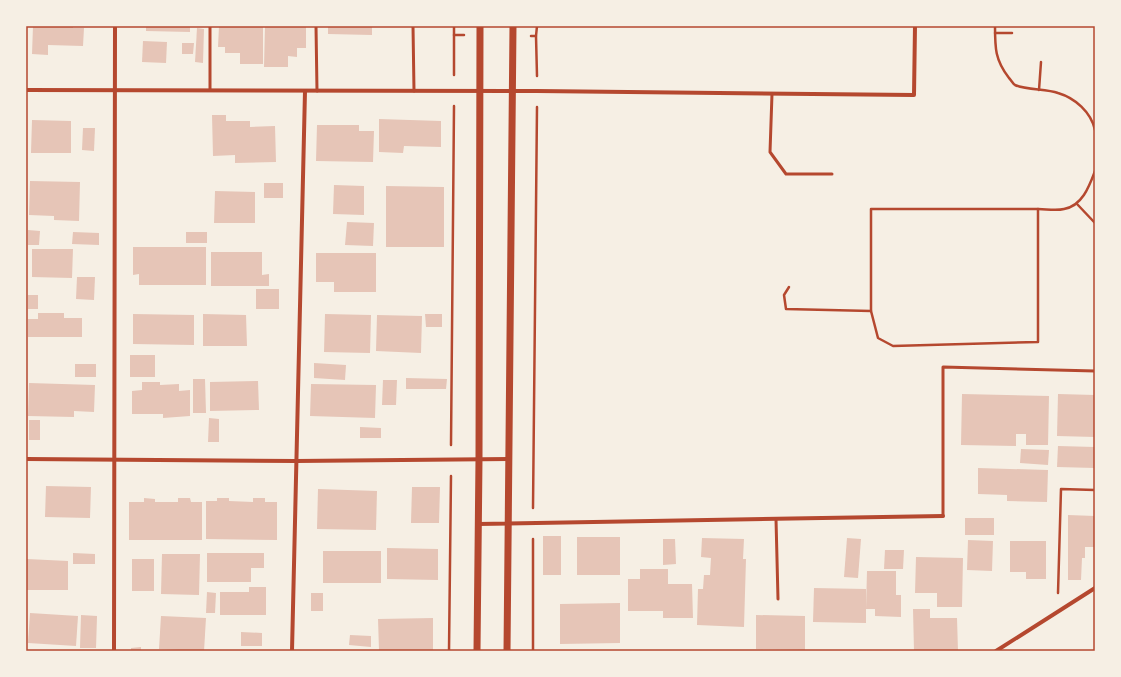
<svg xmlns="http://www.w3.org/2000/svg" width="1121" height="677" viewBox="0 0 1121 677" font-family="Arial,sans-serif">
<rect width="100%" height="100%" fill="#f6efe4"/>
<g fill="#e6c5b7">
<polygon points="33,26 73,26 73,28 84,28 83,46 48,45 48,55 32,54"/>
<polygon points="146,26 190,26 190,32 146,31"/>
<polygon points="219,26 263,26 263,64 240,64 240,53 225,53 225,47 218,47"/>
<polygon points="265,26 306,27 306,48 297,48 297,57 288,56 288,67 264,67"/>
<polygon points="328,26 372,26 372,35 328,34"/>
<polygon points="197,28 204,29 203,63 195,62"/>
<polygon points="143,41 167,42 166,63 142,62"/>
<polygon points="182,43 194,43 193,54 182,54"/>
<polygon points="212,115 226,115 226,121 250,121 250,127 275,126 276,162 235,163 235,155 213,156"/>
<polygon points="379,119 441,121 441,147 404,146 403,153 379,152"/>
<polygon points="32,120 71,121 71,153 31,153"/>
<polygon points="317,125 359,125 359,131 374,131 373,162 316,161"/>
<polygon points="83,128 95,128 94,151 82,150"/>
<polygon points="30,181 80,182 79,221 54,220 54,216 29,215"/>
<rect x="264" y="183" width="19" height="15"/>
<polygon points="334,185 364,186 364,215 333,214"/>
<polygon points="386,186 444,187 444,247 386,247"/>
<polygon points="215,191 255,192 255,223 214,223"/>
<polygon points="347,222 374,223 373,246 345,245"/>
<polygon points="28,230 40,231 39,245 28,245"/>
<polygon points="73,232 99,233 99,245 72,244"/>
<rect x="186" y="232" width="21" height="11"/>
<polygon points="133,247 206,247 206,285 139,285 139,274 133,275"/>
<polygon points="32,249 73,249 72,278 32,277"/>
<polygon points="211,252 262,252 262,275 269,274 269,286 211,286"/>
<polygon points="316,253 376,253 376,292 334,292 334,282 316,282"/>
<polygon points="77,277 95,277 94,300 76,299"/>
<rect x="256" y="289" width="23" height="20"/>
<rect x="28" y="295" width="10" height="14"/>
<polygon points="38,313 64,313 64,318 82,318 82,337 28,337 28,319 38,319"/>
<polygon points="133,314 194,315 194,345 133,344"/>
<polygon points="203,314 246,315 247,346 203,346"/>
<polygon points="325,314 371,315 370,353 324,352"/>
<polygon points="425,314 442,314 442,327 426,327"/>
<polygon points="377,315 422,316 421,353 376,351"/>
<rect x="130" y="355" width="25" height="22"/>
<polygon points="314,363 346,365 345,380 314,378"/>
<rect x="75" y="364" width="21" height="13"/>
<polygon points="406,378 447,379 446,389 406,389"/>
<polygon points="193,379 205,379 206,413 193,413"/>
<polygon points="383,380 397,380 396,405 382,405"/>
<polygon points="258,381 259,410 210,411 210,382"/>
<polygon points="142,382 160,382 160,385 179,384 179,391 190,390 190,416 163,418 163,414 132,414 132,391 142,390"/>
<polygon points="29,383 95,385 94,412 74,411 74,417 28,416"/>
<polygon points="311,384 376,385 375,418 310,416"/>
<polygon points="962,394 1049,396 1048,445 1026,445 1026,434 1016,434 1016,446 961,445"/>
<polygon points="1058,394 1095,395 1095,437 1057,436"/>
<polygon points="209,418 219,419 219,442 208,442"/>
<rect x="29" y="420" width="11" height="20"/>
<polygon points="360,427 381,428 381,438 360,438"/>
<polygon points="1058,446 1095,447 1095,468 1057,467"/>
<polygon points="1021,449 1049,450 1048,465 1020,463"/>
<polygon points="978,468 1048,470 1047,502 1007,501 1007,495 978,494"/>
<polygon points="46,486 91,487 90,518 45,517"/>
<polygon points="412,487 440,487 439,523 411,523"/>
<polygon points="318,489 377,491 376,530 317,529"/>
<polygon points="144,498 155,499 155,502 178,502 178,498 190,498 191,502 202,502 202,540 129,540 129,502 144,502"/>
<polygon points="217,498 229,498 229,501 253,502 253,498 265,498 265,502 277,502 277,540 206,539 206,501 217,501"/>
<polygon points="1068,515 1095,516 1095,547 1085,547 1085,558 1082,558 1081,580 1068,580"/>
<rect x="965" y="518" width="29" height="17"/>
<rect x="543" y="536" width="18" height="39"/>
<rect x="577" y="537" width="43" height="38"/>
<polygon points="702,538 744,539 743,559 746,559 744,627 697,625 698,589 703,589 704,575 710,575 711,558 701,557"/>
<polygon points="847,538 861,539 858,578 844,577"/>
<polygon points="663,539 675,539 676,564 663,565"/>
<polygon points="968,540 993,541 992,571 967,570"/>
<polygon points="1010,541 1046,541 1046,579 1026,579 1026,572 1010,572"/>
<polygon points="387,548 438,549 438,580 387,579"/>
<polygon points="885,550 904,550 903,569 884,569"/>
<rect x="323" y="551" width="58" height="32"/>
<polygon points="73,553 95,554 95,564 73,564"/>
<polygon points="207,553 264,553 264,568 251,568 251,582 207,582"/>
<polygon points="162,554 200,554 199,595 161,594"/>
<polygon points="916,557 963,558 962,607 937,607 937,593 915,593"/>
<polygon points="27,559 68,561 68,590 27,590"/>
<rect x="132" y="559" width="22" height="32"/>
<polygon points="640,569 668,569 668,584 692,584 693,618 663,618 663,611 628,611 628,579 640,579"/>
<polygon points="867,571 896,571 896,595 901,595 901,617 875,616 875,609 866,609"/>
<polygon points="249,587 266,587 266,615 220,615 220,592 249,592"/>
<polygon points="814,588 866,589 866,623 813,622"/>
<polygon points="207,592 216,593 215,613 206,613"/>
<rect x="311" y="593" width="12" height="18"/>
<polygon points="620,603 620,643 560,644 560,604"/>
<polygon points="913,609 930,609 930,618 957,618 958,651 914,651"/>
<polygon points="30,613 78,616 76,646 28,643"/>
<polygon points="81,615 97,616 96,648 80,648"/>
<polygon points="756,615 805,616 805,650 756,649"/>
<polygon points="161,616 206,618 204,651 159,649"/>
<polygon points="433,618 433,651 379,651 378,619"/>
<polygon points="241,632 262,633 262,646 241,646"/>
<polygon points="350,635 371,636 371,647 349,645"/>
<polygon points="141,647 141,651 131,651 131,648"/>
</g>
<g fill="none" stroke-linecap="round" stroke-linejoin="round">
<g stroke="#b5482f" stroke-width="2.5">
<path d="M995,26c0,22 0,34 14,52 2,2 4,6 6,7 11,5 31,4 43,8 17,5 33,19 37,37"/>
<polyline points="995,33 1012,33"/>
<polyline points="454,35 454,26"/>
<polyline points="531,36 536,36 537,76"/>
<polyline points="536,36 537,26"/>
<polyline points="454,75 454,35 464,35"/>
<polyline points="1039,90 1041,62"/>
<polyline points="1077,204 1095,223"/>
<polygon points="871,209 1038,209 1038,342 893,346 878,338 871,311"/>
<path d="M1038,209c8,0 18,2 26,0 18,-3 25,-22 31,-38"/>
<polyline points="789,287 784,295 786,309 871,311"/>
<polyline points="451,445 454,106"/>
<polyline points="533,508 537,107"/>
<polyline points="1058,593 1061,489 1095,490"/>
<polyline points="449,651 451,476"/>
<polyline points="533,651 533,539"/>
</g>
<g stroke="#b5482f" stroke-width="3">
<polyline points="210,26 210,90"/>
<polyline points="316,26 317,91"/>
<polyline points="413,26 414,91"/>
<polyline points="772,94 770,152 786,174 832,174"/>
<polyline points="943,516 943,367 1095,371"/>
<polyline points="776,519 778,599"/>
</g>
<g stroke="#b5482f" stroke-width="4">
<polyline points="26,90 537,91 914,95 915,26"/>
<polyline points="26,459 296,461 509,459"/>
<polyline points="478,524 943,516"/>
<polyline points="114,651 115,26"/>
<polyline points="292,651 305,91"/>
<polyline points="996,651 1095,588"/>
</g>
<g stroke="#b5482f" stroke-width="7">
<polyline points="477,651 479,459 480,26"/>
<polyline points="507,651 513,26"/>
</g>
</g>
<rect width="1121" height="677" fill="none" stroke="#f6efe4" stroke-width="54"/>
<rect x="27" y="27" width="1067" height="623" fill="none" stroke="#b5482f" stroke-width="1.5"/>
</svg>
